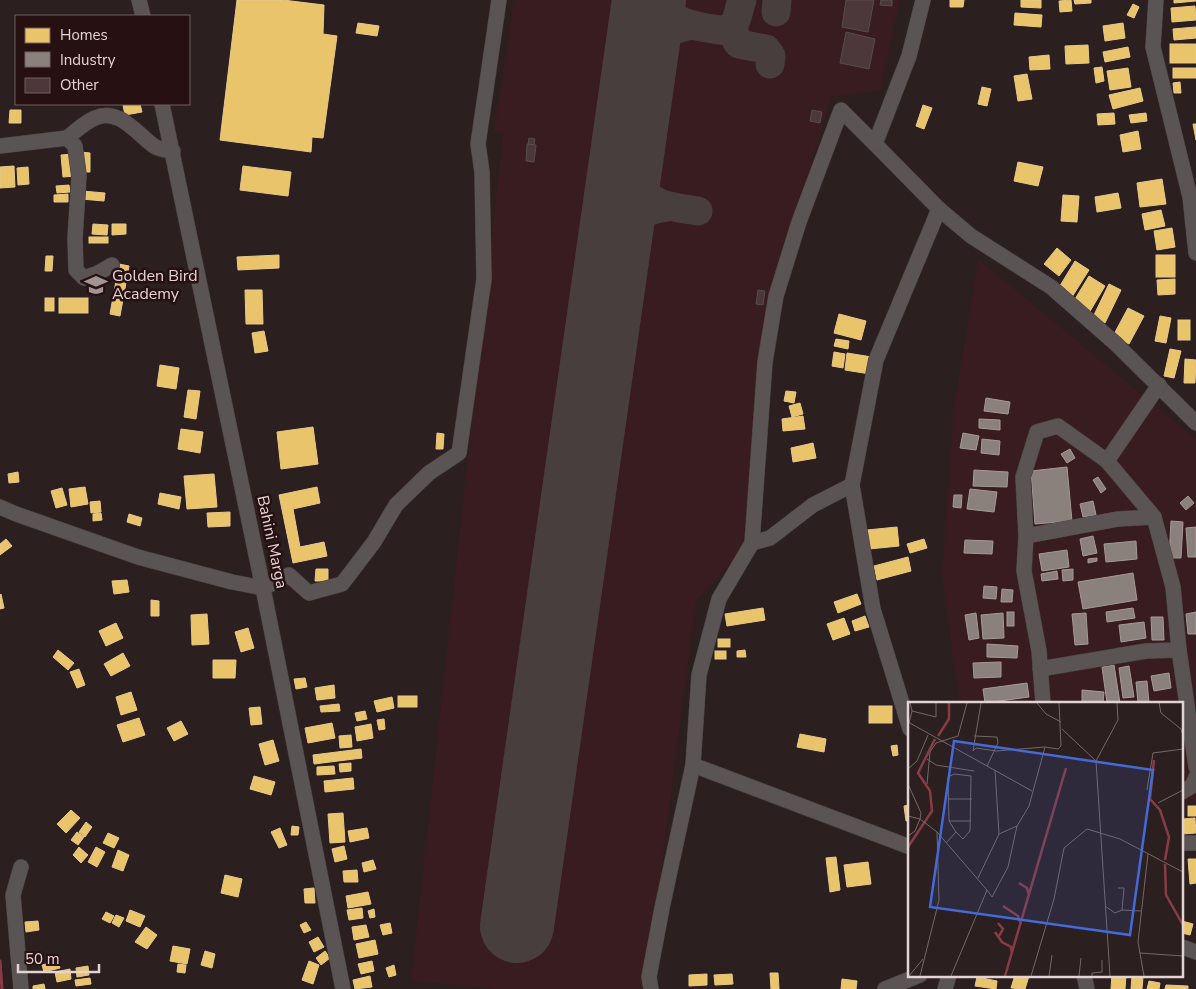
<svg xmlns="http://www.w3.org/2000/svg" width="1196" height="989" viewBox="0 0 1196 989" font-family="'Nunito Sans',sans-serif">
<rect width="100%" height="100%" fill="#2b1f20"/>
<g fill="#391c1f">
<polygon points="514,0 900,0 880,91 831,97 780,270 764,317 748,544 696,601 646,989 495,989 411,981 503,133 494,132"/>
<polygon points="978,259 1196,439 1196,801 1182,803 1182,703 959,703 942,575 954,407"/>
</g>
<g fill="#e9c46a" stroke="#e8c88a">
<polygon points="237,0 283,0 324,5 323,34 337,36 323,138 312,137 311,152 220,140"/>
<polygon points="950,0 964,0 963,7 950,7"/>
<polygon points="1021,0 1041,0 1041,8 1021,7"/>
<polygon points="1071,0 1072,11 1060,12 1059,1"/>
<polygon points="1074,0 1091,0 1091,3 1075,4"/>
<polygon points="1174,0 1196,0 1196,1 1174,3"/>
<polygon points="1133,4 1139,7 1134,18 1127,15"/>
<polygon points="1195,6 1196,20 1172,22 1171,8"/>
<polygon points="1015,13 1042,15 1041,27 1014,25"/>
<polygon points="358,23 379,26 377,36 356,33"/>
<polygon points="1123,23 1125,38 1105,41 1103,26"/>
<polygon points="1196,27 1196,38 1174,40 1173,29"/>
<rect x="1170" y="44" width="26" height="19"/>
<polygon points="1088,45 1089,63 1066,64 1065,46"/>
<polygon points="1128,47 1130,57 1105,62 1103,52"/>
<polygon points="1049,55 1050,69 1030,70 1029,57"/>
<polygon points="1102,67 1104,81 1096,83 1094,68"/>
<polygon points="1128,68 1131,87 1110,90 1107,71"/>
<rect x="1173" y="68" width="23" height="10"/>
<polygon points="1027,74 1032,99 1018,101 1014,76"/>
<polygon points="1180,82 1181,93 1174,93 1173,83"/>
<polygon points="982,87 991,89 987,106 978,104"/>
<polygon points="1140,88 1143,101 1113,109 1109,95"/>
<polygon points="131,104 140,104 142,112 125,115 123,105"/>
<polygon points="923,105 932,108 924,129 916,126"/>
<polygon points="10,110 21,110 21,123 9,123"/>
<polygon points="1114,113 1115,124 1098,125 1097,114"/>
<polygon points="1146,113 1147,121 1131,123 1129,115"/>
<polygon points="1193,124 1196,124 1196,140"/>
<polygon points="1138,131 1141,149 1123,152 1120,135"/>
<polygon points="81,152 90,153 90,172 80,172"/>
<polygon points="73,154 75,176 63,177 61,155"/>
<polygon points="1018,162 1043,167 1038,186 1014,181"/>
<polygon points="14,166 15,187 0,188 0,167"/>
<polygon points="243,166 291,172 288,196 240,190"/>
<polygon points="28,167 29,184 18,185 17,168"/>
<polygon points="1162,179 1166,204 1140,207 1137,183"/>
<polygon points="69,185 70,192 57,193 56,186"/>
<polygon points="82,191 105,193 104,201 81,199"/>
<polygon points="1118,193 1121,208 1097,212 1095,197"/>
<polygon points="68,194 68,202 54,202 54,195"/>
<polygon points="1063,195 1079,196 1077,222 1061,221"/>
<polygon points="1161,210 1165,226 1145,230 1142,214"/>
<polygon points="93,224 108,225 107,235 92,234"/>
<polygon points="112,224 126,224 126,234 112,235"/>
<polygon points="1172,228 1175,247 1157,250 1154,231"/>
<rect x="89" y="237" width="19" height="6"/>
<polygon points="1057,248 1071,260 1059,276 1044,264"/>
<polygon points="279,255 279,268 238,270 237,257"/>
<rect x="1156" y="255" width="19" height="22"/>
<polygon points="46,256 53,256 52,271 45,271"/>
<polygon points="1075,261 1089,270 1072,297 1058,289"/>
<polygon points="119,264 129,266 120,316 110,314"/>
<polygon points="1089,276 1105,286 1089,313 1072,304"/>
<polygon points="1175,279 1175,294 1158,295 1157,280"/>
<polygon points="1109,284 1121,290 1105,323 1093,317"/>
<polygon points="245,290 262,290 263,324 246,324"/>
<rect x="45" y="298" width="9" height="13"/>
<rect x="59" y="298" width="29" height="15"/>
<polygon points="1128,308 1144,316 1129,344 1113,336"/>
<polygon points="839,314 866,321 861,340 834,333"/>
<polygon points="1160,316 1171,318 1166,343 1155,341"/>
<rect x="1178" y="320" width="12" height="20"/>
<polygon points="264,331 268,351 255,353 252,333"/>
<polygon points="836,339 849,341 848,349 834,346"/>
<polygon points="1170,349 1181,351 1174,378 1164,376"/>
<polygon points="834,352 845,354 843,368 832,366"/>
<polygon points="847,353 872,357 870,374 845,370"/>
<polygon points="1185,359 1196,360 1195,383 1184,383"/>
<polygon points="160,365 179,368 176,389 157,386"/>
<polygon points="188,390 200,391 196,419 184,417"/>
<polygon points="786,391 796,392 794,403 784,401"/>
<polygon points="800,403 803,414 792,417 789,406"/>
<polygon points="803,416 805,429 783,431 782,419"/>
<polygon points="313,427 318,464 281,469 277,432"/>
<polygon points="181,429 203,432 200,453 178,449"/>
<polygon points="437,433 444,434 443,449 436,449"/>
<polygon points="813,443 816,458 793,462 791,448"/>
<polygon points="18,472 19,482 9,483 8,474"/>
<polygon points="214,474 217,507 187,509 184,476"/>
<polygon points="85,487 88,504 71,507 69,489"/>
<polygon points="317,487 320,503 293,509 300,547 324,542 327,556 293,563 279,495"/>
<polygon points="62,488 67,505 56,508 51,491"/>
<polygon points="160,493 181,497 179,509 158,504"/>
<polygon points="100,501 101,512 91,513 90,502"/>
<polygon points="230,512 230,526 208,527 207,513"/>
<polygon points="101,513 102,520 93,521 93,514"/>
<polygon points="129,514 142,518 140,526 127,522"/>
<polygon points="897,527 899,546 869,549 867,530"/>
<polygon points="6,539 12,546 0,555 0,544"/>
<polygon points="924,539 927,548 910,553 907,544"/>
<polygon points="908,557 911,571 877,580 874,566"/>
<polygon points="316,569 328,569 328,581 315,581"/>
<polygon points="127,580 129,592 114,594 112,581"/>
<polygon points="1,594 4,608 0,609 0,595"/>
<polygon points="857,594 861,604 838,613 834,602"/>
<polygon points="151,600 159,601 159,616 151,616"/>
<polygon points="763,608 765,620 727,626 725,614"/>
<polygon points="207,614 209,644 192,645 191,615"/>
<polygon points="865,616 869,627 855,631 852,621"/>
<polygon points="844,618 850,634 833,640 827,624"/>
<polygon points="116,623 123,638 106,646 99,631"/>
<polygon points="248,628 254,648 241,652 235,632"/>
<rect x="718" y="639" width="12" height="8"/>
<polygon points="58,650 74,663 68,670 53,657"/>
<polygon points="745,650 746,657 737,657 737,651"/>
<rect x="715" y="651" width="11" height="8"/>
<polygon points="123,653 130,666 111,676 104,664"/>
<polygon points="213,660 236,660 235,678 213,678"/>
<polygon points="79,669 85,685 77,688 70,672"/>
<polygon points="305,678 307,687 296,689 294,679"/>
<polygon points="334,685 335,698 317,700 315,688"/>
<polygon points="131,692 137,710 121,715 116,697"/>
<rect x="398" y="696" width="19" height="11"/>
<polygon points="392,697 394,708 377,712 374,701"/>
<polygon points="339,704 340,711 321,712 320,706"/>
<rect x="869" y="706" width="23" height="17"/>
<polygon points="260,707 262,724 251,725 249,708"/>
<polygon points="365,711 367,719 357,721 355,713"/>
<polygon points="139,718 145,735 123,742 117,725"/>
<polygon points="384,719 385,729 379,730 377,720"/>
<polygon points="181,721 188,734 174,741 167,728"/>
<polygon points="332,723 335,738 308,743 305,728"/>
<polygon points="371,724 373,738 357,741 355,727"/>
<polygon points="800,734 826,739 824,752 797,747"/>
<polygon points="351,735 352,747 340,748 339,736"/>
<polygon points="273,740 279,761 265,765 259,744"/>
<polygon points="897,745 898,755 893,756 891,746"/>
<polygon points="361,749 362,758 314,764 313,755"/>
<polygon points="351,763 351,771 340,772 339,764"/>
<polygon points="334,766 335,774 317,775 317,767"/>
<polygon points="254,776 275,782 271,795 250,789"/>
<polygon points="353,778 354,789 325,792 324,781"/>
<polygon points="910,805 910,820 906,821 904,806"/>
<rect x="1188" y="806" width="8" height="10"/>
<polygon points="71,810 80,818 66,833 57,824"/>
<polygon points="343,813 345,842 330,843 328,814"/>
<polygon points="1195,818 1196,833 1182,834 1182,819"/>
<polygon points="86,822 92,827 85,837 79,832"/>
<polygon points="292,826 299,827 298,835 291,835"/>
<polygon points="280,828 287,845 279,848 271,832"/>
<polygon points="367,828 369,838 350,842 348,831"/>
<polygon points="77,832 84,837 78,845 71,840"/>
<polygon points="108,833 119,838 114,848 103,843"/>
<polygon points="344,846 347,859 335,862 332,849"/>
<polygon points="79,847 88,855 81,863 73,855"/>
<polygon points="96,847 105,852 97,867 88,862"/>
<polygon points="118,850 129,855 123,871 112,867"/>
<polygon points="836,857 840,890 830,892 826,858"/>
<polygon points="1188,859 1196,859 1196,883 1190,884"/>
<polygon points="373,860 376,869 364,872 362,863"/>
<polygon points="868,862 871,884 847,887 844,865"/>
<polygon points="357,870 358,882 344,882 343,871"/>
<polygon points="225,875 242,879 238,897 221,893"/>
<polygon points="314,888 315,903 305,903 304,889"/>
<polygon points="368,892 371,904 348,908 346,896"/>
<polygon points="362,908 363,918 349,920 347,910"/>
<polygon points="374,909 375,917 370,918 368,911"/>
<polygon points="130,910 145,916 140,927 126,921"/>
<polygon points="106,912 114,916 110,923 102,919"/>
<polygon points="116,915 124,918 119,927 112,923"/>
<polygon points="38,921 39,930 26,932 25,922"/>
<polygon points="1182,921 1193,924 1190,935 1182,933"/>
<polygon points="306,922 311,930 304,933 300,925"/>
<polygon points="390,923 392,933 383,935 380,925"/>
<polygon points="366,925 369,937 354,940 352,927"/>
<polygon points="146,927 157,935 147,949 135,942"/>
<polygon points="318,937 324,947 314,952 309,942"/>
<polygon points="375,940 378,954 359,958 356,944"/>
<polygon points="173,946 190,949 187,964 170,961"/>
<polygon points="205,951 215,954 212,968 201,965"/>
<polygon points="325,951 330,958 321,965 316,958"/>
<polygon points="58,961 60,968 44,972 42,965"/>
<polygon points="309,961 319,965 313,984 302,980"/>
<polygon points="372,961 374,971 361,974 358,964"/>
<polygon points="178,964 186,965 185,973 177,972"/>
<polygon points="394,965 396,975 389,977 386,968"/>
<polygon points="88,966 89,975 77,977 76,968"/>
<polygon points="70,969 71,979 57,982 55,972"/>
<polygon points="770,973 778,973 779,989 771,989"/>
<polygon points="707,974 707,985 689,986 689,975"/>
<polygon points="732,974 733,984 715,985 714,975"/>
<polygon points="1015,975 1029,976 1025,989 1011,988"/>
<polygon points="1112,975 1126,975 1125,989 1111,989"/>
<polygon points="370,976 372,987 355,989 353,980"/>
<polygon points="1132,976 1143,977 1142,989 1131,989"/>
<polygon points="977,977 997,981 996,989 975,986"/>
<polygon points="90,978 91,984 76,986 75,980"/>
<polygon points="842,979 857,981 856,989 841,989"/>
<polygon points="1149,981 1160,983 1159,989 1147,989"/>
<polygon points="44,984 45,989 33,989 33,986"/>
<polygon points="1166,985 1188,986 1188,989 1165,989"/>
</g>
<g fill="#8a817c" stroke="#a59a96">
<polygon points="986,398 1010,402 1008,414 984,411"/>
<polygon points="979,419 1000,420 1000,430 979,428"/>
<polygon points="963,433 979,436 976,450 960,448"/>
<polygon points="982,439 1000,441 999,455 981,453"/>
<polygon points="1070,449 1075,458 1067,463 1061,454"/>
<polygon points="1067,467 1072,521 1035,524 1031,471"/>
<polygon points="974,470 1008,472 1007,487 973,486"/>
<polygon points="1098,477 1106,489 1101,493 1093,480"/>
<polygon points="970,489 997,492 994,512 967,509"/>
<polygon points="954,495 962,495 961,508 953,507"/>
<polygon points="1188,496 1194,503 1186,510 1180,503"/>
<polygon points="1093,501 1096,515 1083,517 1080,504"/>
<polygon points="1171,521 1183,522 1181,558 1169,558"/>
<polygon points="1196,527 1196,557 1188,557 1186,528"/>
<polygon points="1093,536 1097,553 1083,556 1080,539"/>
<polygon points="965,540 993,541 992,554 964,553"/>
<polygon points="1136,541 1137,559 1106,562 1104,544"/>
<polygon points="1067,550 1069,567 1042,571 1039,554"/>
<polygon points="1097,558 1097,561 1088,563 1088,559"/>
<polygon points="1073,569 1073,580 1063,581 1062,570"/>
<polygon points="1057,571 1058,579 1042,581 1041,574"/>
<polygon points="1133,573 1137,600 1083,609 1078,582"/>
<polygon points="984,586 997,587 996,599 983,598"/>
<polygon points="1002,589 1013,590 1012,602 1001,602"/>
<polygon points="1133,608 1135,618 1107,622 1106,612"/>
<rect x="1007" y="612" width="7" height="14"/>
<polygon points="1196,612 1196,634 1188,634 1186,614"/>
<polygon points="976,613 979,638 969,640 965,615"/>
<polygon points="1003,613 1004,638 983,639 981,615"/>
<polygon points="1086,613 1088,644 1075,645 1072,614"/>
<polygon points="1151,617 1163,617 1164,640 1152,640"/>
<polygon points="1144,622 1146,638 1121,642 1119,625"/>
<polygon points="987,644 1018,646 1017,658 987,657"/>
<polygon points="1001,662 1001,677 974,678 973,663"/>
<polygon points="1114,665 1120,703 1107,703 1102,667"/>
<polygon points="1129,666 1134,697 1123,698 1119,668"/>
<polygon points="1169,673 1171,688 1154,691 1151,676"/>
<polygon points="1147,681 1149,703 1138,703 1136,682"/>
<polygon points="1027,683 1029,697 985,703 983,689"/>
<polygon points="1082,690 1104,692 1103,703 1082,703"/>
</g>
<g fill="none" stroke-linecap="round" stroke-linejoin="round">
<polyline stroke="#893c45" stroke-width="3" points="0,961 2,989"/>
<g stroke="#483e3e" stroke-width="29">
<path d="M658,0c15,27 46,27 74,32l3,2 2,8 2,2 27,5 5,7 -1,8"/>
<polyline points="776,12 777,0"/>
<path d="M725,30c14,-5 12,-17 17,-30"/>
<path d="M640,66c15,-27 19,-34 51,-41"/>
<path d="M627,153c17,48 21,51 71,58"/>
<path d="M615,238c21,-20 23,-27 53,-31"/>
</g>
<polyline stroke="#483e3e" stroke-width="74" points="517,926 649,0"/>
</g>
<g fill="#4c383a" stroke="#564c4c">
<polygon points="846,0 874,0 868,32 842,27"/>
<polygon points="881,0 892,0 892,6 880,5"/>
<polygon points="846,32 875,39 869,69 840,63"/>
<polygon points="812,110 822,112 820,123 810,121"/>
<polygon points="529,138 535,139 534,145 528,145"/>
<polygon points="527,144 536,145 534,162 526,161"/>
<polygon points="758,290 765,291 763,305 756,304"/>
</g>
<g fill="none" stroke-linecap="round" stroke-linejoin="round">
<defs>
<g id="minor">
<polyline points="139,0 143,16"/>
<polyline points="923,0 909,56 875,144 939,209 971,236 1051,287 1115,343 1196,423"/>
<polyline points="1156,0 1153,47 1190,197 1196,253"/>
<polyline points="162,104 263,588 343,989"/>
<path d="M67,138c9,-7 18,-16 28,-20 24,-11 42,16 59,28 6,4 12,4 19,5"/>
<polyline points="0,146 67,138 75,146 79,176 75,238 76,270 84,278 98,273 112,265"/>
<polyline points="1159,385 1107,461 1154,517 1173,587 1179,650 1196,767"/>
<polyline points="0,507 16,514 138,557 232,582 263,588 289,575 309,593 342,584 374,542 396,505 429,473 459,453 484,279 482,172 478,144 499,0"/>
<polyline points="1026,536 1118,519 1154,517"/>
<polyline points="752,543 770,538 813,505 852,485"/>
<polyline points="1040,669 1146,651 1179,650"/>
<polyline points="1043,703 1039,651 1024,571 1026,536 1023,477 1037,432 1058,426 1107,461"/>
<polyline points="910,729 873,609 852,485 876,360 939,209"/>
<polyline points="693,765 910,847"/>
<polyline points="1182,792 1192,786 1196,777"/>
<polyline points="1182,843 1196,843"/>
<polyline points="21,867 13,895 21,989"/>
<polyline points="1182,947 1196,952"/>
<polyline points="1084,975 1087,989"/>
<polyline points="651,989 649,977 662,908 693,765 699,675 719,599 752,543 765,362 776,296 799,222 841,110 875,144"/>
<polyline points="885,989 920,975"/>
<polyline points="945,989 949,975"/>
</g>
</defs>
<use href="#minor" stroke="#483d3d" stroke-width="16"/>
<use href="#minor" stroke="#5a5454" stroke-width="15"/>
</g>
<defs>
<symbol id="school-bare" viewBox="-9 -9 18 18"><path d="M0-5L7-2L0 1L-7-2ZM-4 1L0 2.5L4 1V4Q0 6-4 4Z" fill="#a39494" stroke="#271012" stroke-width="2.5" paint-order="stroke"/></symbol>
</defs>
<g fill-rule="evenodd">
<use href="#school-bare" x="80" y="269" width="32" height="32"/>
</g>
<g text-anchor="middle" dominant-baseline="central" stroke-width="5" stroke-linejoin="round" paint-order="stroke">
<g font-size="16" fill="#e4d3d3" stroke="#271012" text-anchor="start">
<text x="112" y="276">Golden Bird<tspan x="112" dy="18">Academy</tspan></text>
</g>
<g font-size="16" fill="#e4d3d3" stroke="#271012">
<text transform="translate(272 542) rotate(78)">Bahini Marga</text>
</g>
</g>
<g transform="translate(908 702)">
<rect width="275" height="275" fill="#2b1f20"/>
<path fill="none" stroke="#893c45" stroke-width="2.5" d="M30,34l11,-17v-16M246,58l-4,39 10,11 9,27 -4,23M0,145l24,-36 -2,-20 -12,-18 17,-34M257,162l1,31 17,30M111,181l8,5 2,7M95,204l15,10 3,8M90,221l5,6 -4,7M87,230l7,10 9,5 1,6M97,274l61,-208"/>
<path fill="none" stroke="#756768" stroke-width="1" d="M129,1l9,11 15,8M251,1l2,10 20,16 2,7M4,9l24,6v-14M0,20l124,69M1,21l3,-12 -2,-8M154,27l34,32M66,34l23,1 1,6 -11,23M65,49l3,-3 20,3 49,-4M65,49l8,-48M19,57l9,6 38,6M188,59l14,215M188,59l22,-41 -1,-17M0,67l9,-8 11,-26M0,82l13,29 -1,6 17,13 50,58 -36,86M19,82l3,-32 6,-9 22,-7 9,-33M239,88l6,-37 30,-4M40,97h24M250,101l25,-13M0,114l12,3 -5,12 -7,5M41,119h22M91,132l18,-8M38,141l10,-11 -7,-11 -1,-44 6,-3 17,2 -1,55 -7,8 -7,-7M70,176l21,-44 -4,-64M210,186h6l-2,22 19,1M79,188l5,7 16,-30 9,-41 12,-20 16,-59 13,2 3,-3 -2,-43M197,204l10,7 7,-3M232,251l43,3M1,274l14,-17M12,274l19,-76 -2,-68M123,274l23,-77 10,-51 23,-19 33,10 63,33M141,274l3,-21M171,274l2,-18M184,274v-3l10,-1v-12M236,274l-6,-34 10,-88"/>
<path fill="#4569d7" fill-opacity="0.15" stroke="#4569d7" stroke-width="2.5" d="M46,39l199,29 -23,165 -200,-28z"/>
<rect width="275" height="275" fill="none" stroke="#e4d3d3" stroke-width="2.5"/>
</g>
<rect x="15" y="15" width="175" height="90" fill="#271012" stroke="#735e5f"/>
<rect x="25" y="28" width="25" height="15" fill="#e9c46a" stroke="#735e5f"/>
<text x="60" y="40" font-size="15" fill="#e4d3d3">Homes</text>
<rect x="25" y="52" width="25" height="15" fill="#8a817c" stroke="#735e5f"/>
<text x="60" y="65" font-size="15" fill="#e4d3d3">Industry</text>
<rect x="25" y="78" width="25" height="15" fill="#4c383a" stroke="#735e5f"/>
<text x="60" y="90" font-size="15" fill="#e4d3d3">Other</text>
<path d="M18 964v8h81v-8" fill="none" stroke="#e4d3d3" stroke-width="2.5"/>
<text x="25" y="964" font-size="15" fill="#e4d3d3" stroke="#271012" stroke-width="4" paint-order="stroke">50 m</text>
</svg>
